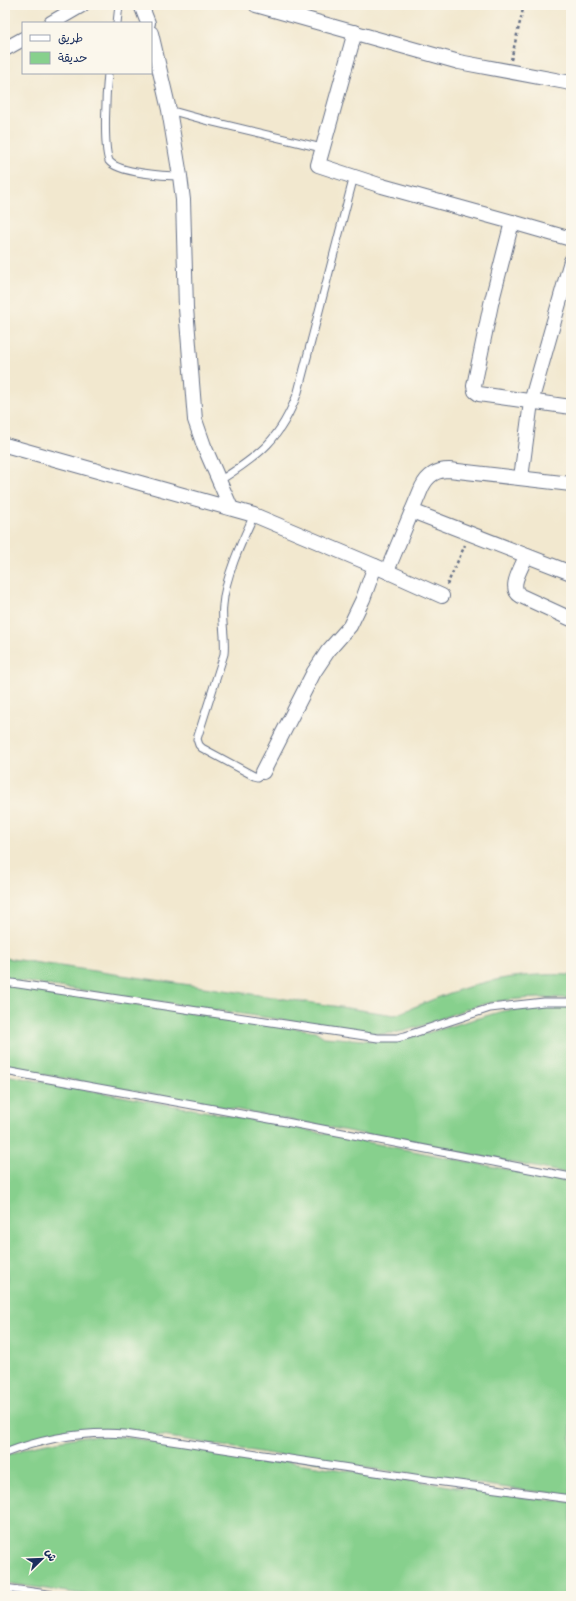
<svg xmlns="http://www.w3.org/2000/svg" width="576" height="1601" viewBox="0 0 576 1601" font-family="Pangolin,'Playpen Sans Arabic',sans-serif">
<rect width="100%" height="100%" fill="#fbf7ec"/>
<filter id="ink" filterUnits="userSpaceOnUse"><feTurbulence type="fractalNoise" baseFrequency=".025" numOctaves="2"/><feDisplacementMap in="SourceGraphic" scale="8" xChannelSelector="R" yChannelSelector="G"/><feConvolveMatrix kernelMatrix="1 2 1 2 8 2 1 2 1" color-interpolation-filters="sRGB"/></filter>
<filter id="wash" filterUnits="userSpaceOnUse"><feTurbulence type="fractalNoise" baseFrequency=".012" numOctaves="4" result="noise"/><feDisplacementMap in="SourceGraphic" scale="16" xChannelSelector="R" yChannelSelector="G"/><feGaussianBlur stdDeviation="0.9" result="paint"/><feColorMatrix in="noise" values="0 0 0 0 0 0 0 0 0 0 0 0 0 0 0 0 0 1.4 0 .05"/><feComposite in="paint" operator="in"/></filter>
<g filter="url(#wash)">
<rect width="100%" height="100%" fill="#f2e8cf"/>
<g fill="#87d08d" stroke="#518076">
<path d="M5,958l390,57c34,-14 68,-29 105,-36 23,-4 48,-5 71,-4v23c-31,0 -63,-1 -94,8 -33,9 -63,28 -99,28l-373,-55z"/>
<polygon points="5,985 315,1031 324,1037 377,1041 413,1037 503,1011 543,1007 571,1007 571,1174 192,1101 5,1068"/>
<polygon points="5,1075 286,1126 571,1182 571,1495 530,1491 302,1459 169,1437 112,1430 76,1431 63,1433 31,1441 5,1450 5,1293 8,1277 5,1262"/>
<polygon points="84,1436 125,1437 529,1498 571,1502 571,1596 95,1596 5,1583 5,1456 32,1446"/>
</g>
</g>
<g filter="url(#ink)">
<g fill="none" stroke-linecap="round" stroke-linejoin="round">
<defs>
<g id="service">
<polyline points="117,23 119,5"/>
<path d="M108,73c-2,20 -5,71 1,88 9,12 57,15 71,15"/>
<polyline points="169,110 205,120 322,148"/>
<path d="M219,481c41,-26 62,-42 79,-89l56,-216"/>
<path d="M254,515c-12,26 -29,62 -31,90 -2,16 3,33 1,49l-27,85 2,6 3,3 52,28 4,1 5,-5"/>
<polyline points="5,982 378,1038 397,1038 405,1036 490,1008 544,1002 571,1002"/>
<polyline points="5,1071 286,1122 571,1177"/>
<path d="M5,1453c40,-15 78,-22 120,-19l303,46 143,19"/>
<polyline points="5,1588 61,1596"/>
</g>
<g id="minor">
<polyline points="141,5 148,23"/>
<polyline points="256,5 459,62 571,83"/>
<polyline points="51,23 82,5"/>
<polyline points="355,32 318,165 382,186 512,222"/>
<polyline points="151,33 169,110 180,176 183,200 186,308 195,420 204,446 231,508"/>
<polyline points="5,49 23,39"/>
<polyline points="571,239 512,222 491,304 474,386 475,391 479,394 571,407"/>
<polyline points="5,445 254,515 375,566 442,596"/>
<polyline points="521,478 531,402 571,261"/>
<polyline points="412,511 571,573"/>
<path d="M526,556c-4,12 -19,32 -5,40l50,23"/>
<path d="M387,571l35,-84c6,-12 14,-17 27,-17l122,14"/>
<polyline points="263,772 314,672 328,651 350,626 363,599 375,566"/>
</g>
</defs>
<use href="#service" stroke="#667086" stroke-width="9"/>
<use href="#minor" stroke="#667086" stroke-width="16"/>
<g stroke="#667086" stroke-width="2.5" stroke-dasharray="3 3" stroke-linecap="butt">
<polyline points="511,60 524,5"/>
<polyline points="447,585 465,545"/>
</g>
<use href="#service" stroke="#fff" stroke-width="7"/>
<use href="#minor" stroke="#fff" stroke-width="14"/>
</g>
</g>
<rect width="576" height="1601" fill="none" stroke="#fbf7ec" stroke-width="20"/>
<rect x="22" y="22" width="130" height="52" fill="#fbf7ec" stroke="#a1a7b3"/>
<rect x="30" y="35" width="20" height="6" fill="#ffffff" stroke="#a1a7b3"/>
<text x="58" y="42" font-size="12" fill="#1b2f5e">طريق</text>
<rect x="30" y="52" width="20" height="12" fill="#87d08d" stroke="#a1a7b3"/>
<text x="58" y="62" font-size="12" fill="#1b2f5e">حديقة</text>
<g transform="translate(42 1559) rotate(67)" stroke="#fbf7ec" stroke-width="3" paint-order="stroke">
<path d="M0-3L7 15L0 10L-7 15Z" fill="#1b2f5e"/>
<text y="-6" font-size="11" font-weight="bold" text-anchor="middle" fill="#1b2f5e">ش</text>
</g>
</svg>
